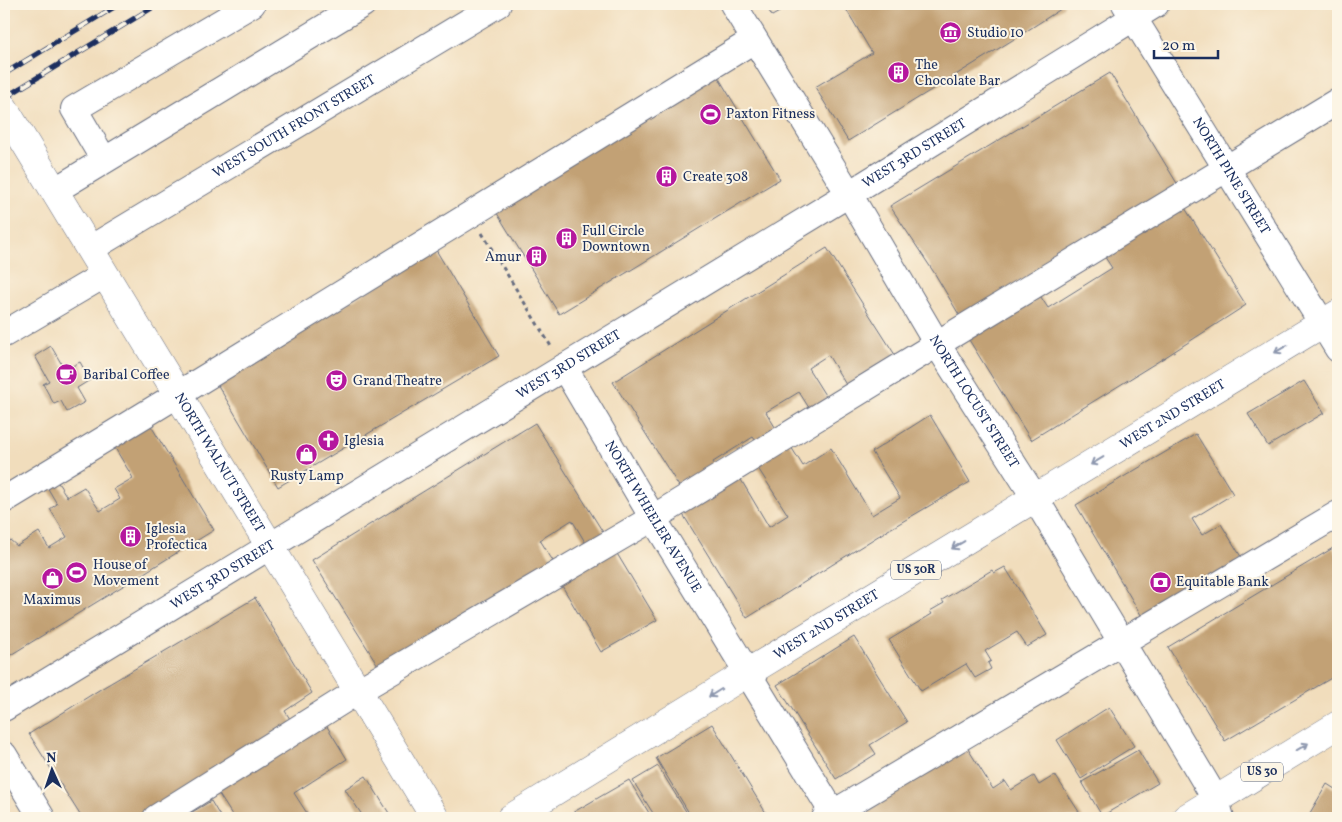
<svg xmlns="http://www.w3.org/2000/svg" width="1342" height="822" viewBox="0 0 1342 822" font-family="Vollkorn,serif">
<rect width="100%" height="100%" fill="#fcf5e5"/>
<filter id="ink" filterUnits="userSpaceOnUse"><feTurbulence type="fractalNoise" baseFrequency=".02" numOctaves="2"/><feDisplacementMap in="SourceGraphic" scale="10" xChannelSelector="R" yChannelSelector="G"/><feConvolveMatrix kernelMatrix="1 2 1 2 8 2 1 2 1" color-interpolation-filters="sRGB"/></filter>
<filter id="wash" filterUnits="userSpaceOnUse"><feTurbulence type="fractalNoise" baseFrequency=".0096" numOctaves="4" result="noise"/><feDisplacementMap in="SourceGraphic" scale="20" xChannelSelector="R" yChannelSelector="G"/><feGaussianBlur stdDeviation="1.12" result="paint"/><feColorMatrix in="noise" values="0 0 0 0 0 0 0 0 0 0 0 0 0 0 0 0 0 1.4 0 .05"/><feComposite in="paint" operator="in"/></filter>
<g filter="url(#wash)">
<rect width="100%" height="100%" fill="#f1ddbc"/>
<g id="blocks">
<g fill="#c2a175">
<polygon points="765,4 794,4 772,16"/>
<polygon points="843,4 1064,4 1064,7 1011,41 848,141 815,87 872,53"/>
<polygon points="715,72 780,179 559,314 495,210"/>
<polygon points="1110,73 1178,185 961,318 935,274 890,206"/>
<polygon points="1180,200 1246,305 1167,356 1031,440 966,335 1037,291 1048,308 1112,268 1099,248"/>
<polygon points="827,248 897,358 848,388 828,355 808,368 828,400 811,411 799,392 766,412 778,432 758,444 753,437 713,462 717,469 682,491 613,382"/>
<polygon points="436,250 499,356 278,487 216,382"/>
<polygon points="51,346 65,370 80,362 90,380 77,388 85,402 67,412 61,401 54,404 43,384 49,381 35,356"/>
<polygon points="1304,381 1324,413 1268,446 1248,414"/>
<polygon points="930,415 970,482 883,533 747,618 679,508 737,473 769,527 788,515 754,462 788,442 803,466 831,448 872,515 900,498 872,452"/>
<polygon points="148,421 214,530 4,659 4,544 10,540 17,546 39,532 49,548 67,537 50,509 57,504 47,487 57,481 67,497 84,487 100,511 120,499 114,489 133,478 112,443"/>
<polygon points="535,423 606,537 588,547 572,520 540,540 553,561 381,670 312,560"/>
<polygon points="1196,434 1233,494 1192,519 1202,535 1221,524 1243,560 1144,620 1076,505"/>
<polygon points="613,547 657,620 601,652 558,579"/>
<polygon points="1333,548 1338,556 1338,674 1225,741 1168,647"/>
<polygon points="1005,567 1047,635 1027,647 1017,632 985,651 991,661 988,663 991,669 975,678 966,664 921,691 889,640 932,614 930,611 944,603 942,600 992,570 994,573"/>
<polygon points="255,598 312,693 285,711 295,727 144,818 82,818 29,734 99,690"/>
<polygon points="854,637 907,722 870,745 876,754 836,779 777,685"/>
<polygon points="1109,707 1134,746 1081,779 1057,740"/>
<polygon points="323,720 347,759 294,793 310,818 234,818 215,788"/>
<polygon points="712,724 769,818 692,818 656,758"/>
<polygon points="963,741 993,789 1005,781 1011,790 1034,776 1039,785 1055,775 1083,818 863,818 856,807"/>
<polygon points="1138,750 1158,783 1102,816 1082,782"/>
<polygon points="658,766 690,818 656,818 633,781"/>
<polygon points="366,776 392,818 364,818 345,789"/>
<polygon points="629,780 652,818 575,818 572,813"/>
<polygon points="1327,784 1338,791 1338,818 1307,818"/>
<polygon points="211,801 221,818 182,818"/>
</g>
</g>
</g>
<g filter="url(#ink)">
<use href="#blocks" fill-opacity="0" stroke="#666c7f" stroke-width="1"/>
<g fill="none" stroke-linecap="round" stroke-linejoin="round">
<defs>
<g id="minor">
<path id="s1" d="M733,4l116,190 88,150 98,154 159,265 22,37 5,18"/>
<path id="s2" d="M1125,4l213,345"/>
<polyline points="104,160 74,109 252,4"/>
<polyline points="54,191 363,4"/>
<path id="s3" d="M90,249l408,-245"/>
<polyline points="4,334 104,275"/>
<path id="s4" d="M564,367l89,151 183,300"/>
<polyline points="4,500 177,395 754,40"/>
<path id="s5" d="M4,708l845,-514 307,-190"/>
<polyline points="4,755 42,818"/>
<polyline points="156,818 358,691 653,518 937,344 1338,101"/>
<polyline points="825,818 1338,514"/>
</g>
<g id="major">
<path id="s6" d="M4,108l431,710"/>
</g>
<g id="highway">
<path id="s7" d="M511,818l236,-145 591,-359"/>
<polyline points="1186,818 1338,725"/>
</g>
</defs>
<use href="#minor" stroke="#666c7f" stroke-width="28"/>
<use href="#major" stroke="#666c7f" stroke-width="29"/>
<use href="#highway" stroke="#666c7f" stroke-width="29"/>
<polyline stroke="#666c7f" stroke-width="3" stroke-dasharray="4 4" stroke-linecap="butt" points="482,233 552,348"/>
<use href="#minor" stroke="#fff" stroke-width="26"/>
<use href="#major" stroke="#fff" stroke-width="28"/>
<use href="#highway" stroke="#fff" stroke-width="28"/>
<defs>
<g id="rail">
<polyline points="4,74 119,4"/>
<polyline points="4,98 158,4"/>
</g>
</defs>
<use href="#rail" stroke="#1b2f5e" stroke-width="5.5"/>
<use href="#rail" stroke="#fcf5e5" stroke-width="4" stroke-dasharray="11" stroke-linecap="butt"/>
</g>
<defs><path id="oneway-shaft" d="M-6 0H5M1.5-3L5.5 0L1.5 3" fill="none" stroke-width="1.6" stroke-linecap="round" stroke-linejoin="round" transform="scale(1.25)"/></defs>
<g stroke="#8d97ae">
<use href="#oneway-shaft" transform="translate(1281 349) rotate(149)"/>
<use href="#oneway-shaft" transform="translate(1097 461) rotate(149)"/>
<use href="#oneway-shaft" transform="translate(958 545) rotate(149)"/>
<use href="#oneway-shaft" transform="translate(715 693) rotate(148)"/>
<use href="#oneway-shaft" transform="translate(1302 747) rotate(-31)"/>
</g>
</g>
<defs>
<symbol id="museum-disc" viewBox="-11 -11 22 22"><circle r="9.5" fill="#b5179e" stroke="#fcf5e5"/><path d="M0-6L6-3V-2H-6V-3ZM-5-1h2V3h-2ZM-1-1h2V3h-2ZM3-1h2V3H3ZM-6 4H6V6H-6Z" fill="#fff"/></symbol>
<symbol id="building-disc" viewBox="-11 -11 22 22"><circle r="9.5" fill="#b5179e" stroke="#fcf5e5"/><path d="M-4-6H4V6H1V3H-1V6H-4ZM-2.5-4.3h1.7v1.8h-1.7ZM.8-4.3h1.7v1.8H.8ZM-2.5-1h1.7V.8h-1.7ZM.8-1h1.7V.8H.8Z" fill="#fff"/></symbol>
<symbol id="stadium-disc" viewBox="-11 -11 22 22"><circle r="9.5" fill="#b5179e" stroke="#fcf5e5"/><path d="M0-5a6.5 5 0 1 0 0 10a6.5 5 0 1 0 0-10ZM-3.5-1.8h7v3.6h-7Z" fill="#fff"/></symbol>
<symbol id="cafe-disc" viewBox="-11 -11 22 22"><circle r="9.5" fill="#b5179e" stroke="#fcf5e5"/><path d="M-5.5-4.5H6V0H3Q3 3.5 0 3.5H-2.5Q-5.5 3.5-5.5 0ZM3-3.2v2h1.7v-2ZM-6 4.5H4V6H-6Z" fill="#fff"/></symbol>
<symbol id="theatre-disc" viewBox="-11 -11 22 22"><circle r="9.5" fill="#b5179e" stroke="#fcf5e5"/><path d="M-5-5.5Q0-4 5-5.5V0Q5 5 0 6Q-5 5-5 0ZM-3.3-2.5H-1v1.5H-3.3ZM1-2.5H3.3v1.5H1ZM-2.8 1Q0 5.5 2.8 1Z" fill="#fff"/></symbol>
<symbol id="church-disc" viewBox="-11 -11 22 22"><circle r="9.5" fill="#b5179e" stroke="#fcf5e5"/><path d="M-1.2-6h2.4v3.5h3.3v2.4h-3.3V6h-2.4V-.1h-3.3v-2.4h3.3Z" fill="#fff"/></symbol>
<symbol id="shop-disc" viewBox="-11 -11 22 22"><circle r="9.5" fill="#b5179e" stroke="#fcf5e5"/><path d="M-5-2.5h2.3a2.7 3.5 0 0 1 5.4 0H5L5.5 6h-11ZM-1.5-2.5h3a1.5 2.3 0 0 0-3 0Z" fill="#fff"/></symbol>
<symbol id="bank-disc" viewBox="-11 -11 22 22"><circle r="9.5" fill="#b5179e" stroke="#fcf5e5"/><path d="M-6-4H6V4H-6ZM0-2.3a2.3 2.3 0 1 0 0 4.6a2.3 2.3 0 1 0 0-4.6Z" fill="#fff"/></symbol>
</defs>
<g fill-rule="evenodd">
<use href="#museum-disc" x="938" y="20" width="25" height="25"/>
<use href="#building-disc" x="886" y="60" width="25" height="25"/>
<use href="#stadium-disc" x="698" y="102" width="25" height="25"/>
<use href="#building-disc" x="654" y="164" width="25" height="25"/>
<use href="#building-disc" x="554" y="226" width="25" height="25"/>
<use href="#building-disc" x="524" y="244" width="25" height="25"/>
<use href="#cafe-disc" x="54" y="362" width="25" height="25"/>
<use href="#theatre-disc" x="324" y="368" width="25" height="25"/>
<use href="#church-disc" x="316" y="428" width="25" height="25"/>
<use href="#shop-disc" x="294" y="442" width="25" height="25"/>
<use href="#building-disc" x="118" y="524" width="25" height="25"/>
<use href="#stadium-disc" x="64" y="560" width="25" height="25"/>
<use href="#shop-disc" x="40" y="566" width="25" height="25"/>
<use href="#bank-disc" x="1148" y="570" width="25" height="25"/>
</g>
<g text-anchor="middle" dominant-baseline="central" stroke-width="4" stroke-linejoin="round" paint-order="stroke">
<g fill="#fcf5e5" stroke="#5e6a86" stroke-width="1">
<rect x="891" y="560.5" width="50" height="19" rx="4"/>
<rect x="1241" y="762.5" width="42" height="19" rx="4"/>
</g>
<g font-size="12" font-weight="bold" fill="#1b2f5e">
<text x="916" y="570">US 30R</text>
<text x="1262" y="772">US 30</text>
</g>
<g font-size="14" fill="#1b2f5e" stroke="#fcf5e5" text-anchor="start">
<text x="967" y="33">Studio 10</text>
<text x="915" y="65">The<tspan x="915" dy="16">Chocolate Bar</tspan></text>
<text x="726" y="114">Paxton Fitness</text>
<text x="683" y="177">Create 308</text>
<text x="582" y="231">Full Circle<tspan x="582" dy="16">Downtown</tspan></text>
<text x="521" y="257" text-anchor="end">Amur</text>
<text x="83" y="375">Baribal Coffee</text>
<text x="353" y="381">Grand Theatre</text>
<text x="344" y="441">Iglesia</text>
<text x="307" y="476" text-anchor="middle">Rusty Lamp</text>
<text x="146" y="529">Iglesia<tspan x="146" dy="16">Profectica</tspan></text>
<text x="93" y="565">House of<tspan x="93" dy="16">Movement</tspan></text>
<text x="1176" y="582">Equitable Bank</text>
<text x="52" y="600" text-anchor="middle">Maximus</text>
</g>
<g font-size="14" fill="#1b2f5e" stroke="#fcf5e5">
<text stroke="none"><textPath href="#s3" startOffset="238">WEST SOUTH FRONT STREET</textPath></text>
<text stroke="none"><textPath href="#s5" startOffset="1066">WEST 3RD STREET</textPath></text>
<text stroke="none"><textPath href="#s2" startOffset="202">NORTH PINE STREET</textPath></text>
<text stroke="none"><textPath href="#s5" startOffset="661">WEST 3RD STREET</textPath></text>
<text stroke="none"><textPath href="#s1" startOffset="465">NORTH LOCUST STREET</textPath></text>
<text stroke="none"><textPath href="#s7" startOffset="775">WEST 2ND STREET</textPath></text>
<text stroke="none"><textPath href="#s6" startOffset="415">NORTH WALNUT STREET</textPath></text>
<text stroke="none"><textPath href="#s4" startOffset="174">NORTH WHEELER AVENUE</textPath></text>
<text stroke="none"><textPath href="#s5" startOffset="256">WEST 3RD STREET</textPath></text>
<text stroke="none"><textPath href="#s7" startOffset="370">WEST 2ND STREET</textPath></text>
</g>
</g>
<rect width="1342" height="822" fill="none" stroke="#fcf5e5" stroke-width="20"/>
<g transform="translate(52 770) rotate(357)" stroke="#fcf5e5" stroke-width="4" paint-order="stroke">
<path d="M0-4L9 19L0 12L-9 19Z" fill="#1b2f5e"/>
<text y="-8" font-size="14" font-weight="bold" text-anchor="middle" fill="#1b2f5e">N</text>
</g>
<path d="M1154 50v8h64v-8" fill="none" stroke="#1b2f5e" stroke-width="2.5"/>
<text x="1162" y="50" font-size="15" fill="#1b2f5e" stroke="#fcf5e5" stroke-width="4" paint-order="stroke">20 m</text>
</svg>
